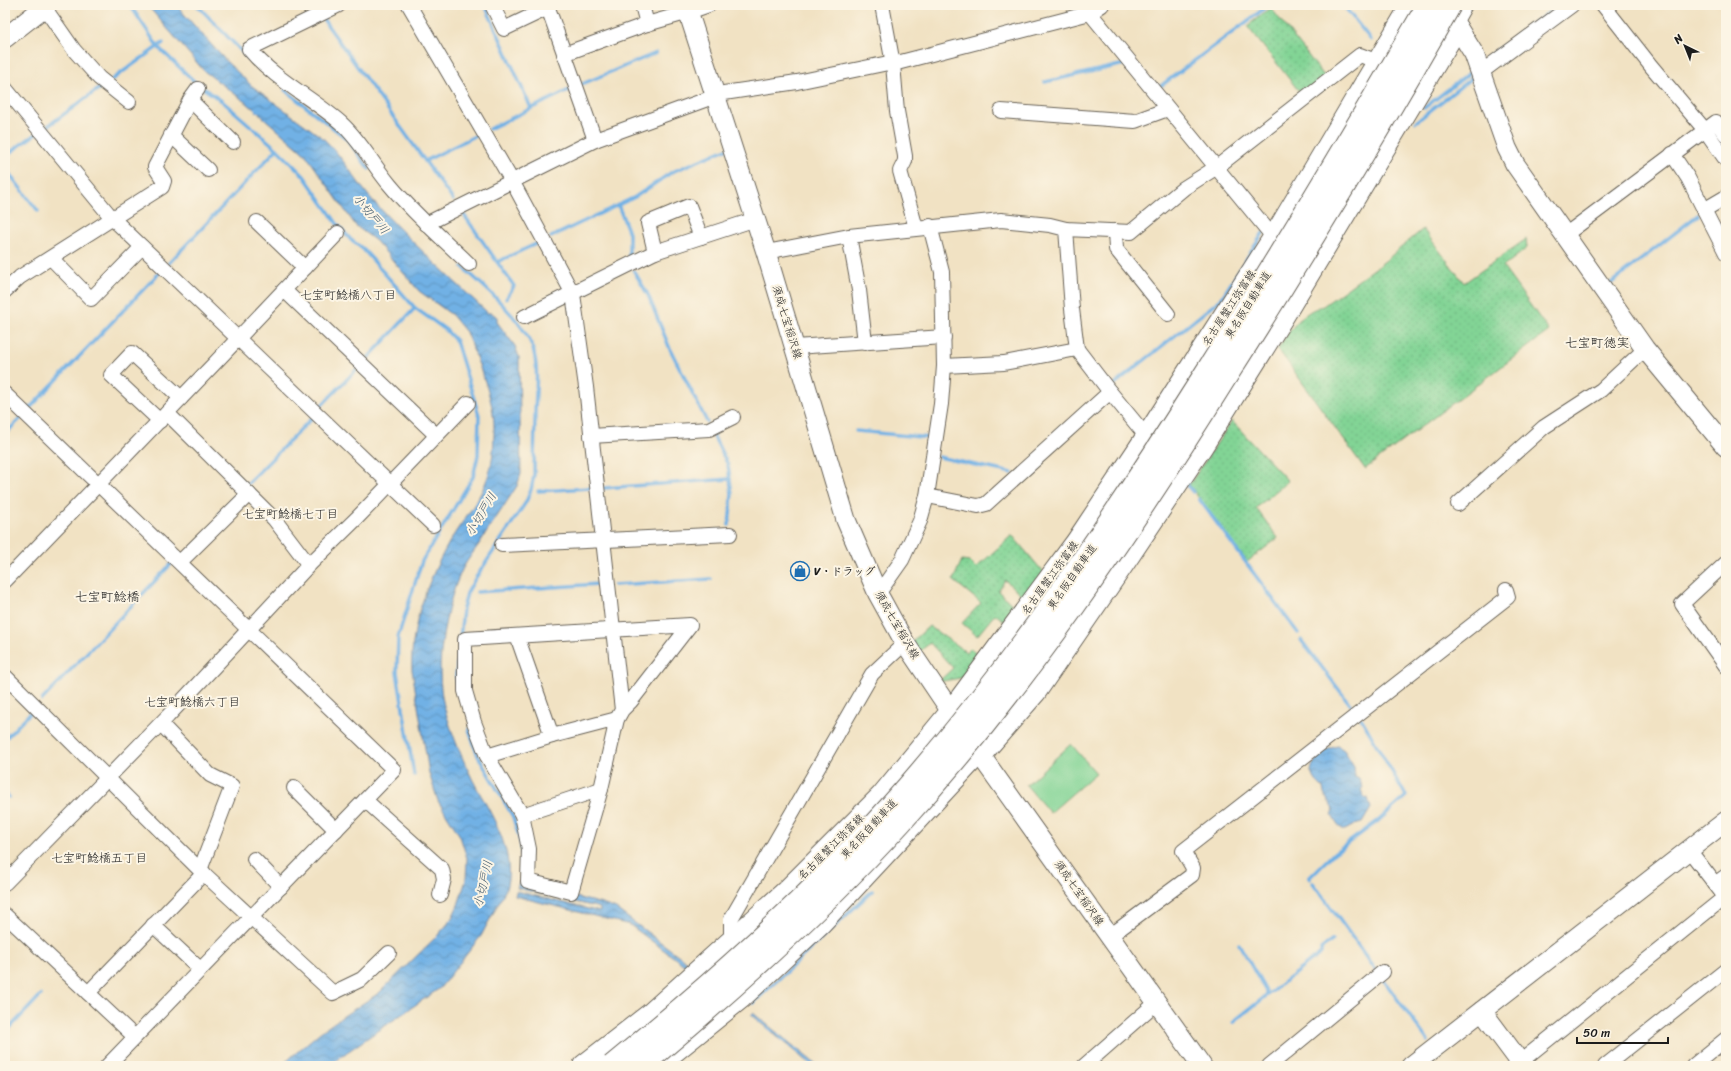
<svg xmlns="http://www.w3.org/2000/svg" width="1731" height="1071" viewBox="0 0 1731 1071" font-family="Sriracha,'Klee One',sans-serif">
<defs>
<pattern id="green-dots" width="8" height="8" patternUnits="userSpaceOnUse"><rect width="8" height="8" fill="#82d495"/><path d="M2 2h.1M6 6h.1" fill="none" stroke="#70b580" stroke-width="1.8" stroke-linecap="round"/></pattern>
<pattern id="water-waves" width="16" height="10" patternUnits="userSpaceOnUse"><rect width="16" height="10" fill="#71b1e5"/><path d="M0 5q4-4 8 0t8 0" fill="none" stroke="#5c8fb9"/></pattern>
</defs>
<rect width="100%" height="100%" fill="#fcf5e5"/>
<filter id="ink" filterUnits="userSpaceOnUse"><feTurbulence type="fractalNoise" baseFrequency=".025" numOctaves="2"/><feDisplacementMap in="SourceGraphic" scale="8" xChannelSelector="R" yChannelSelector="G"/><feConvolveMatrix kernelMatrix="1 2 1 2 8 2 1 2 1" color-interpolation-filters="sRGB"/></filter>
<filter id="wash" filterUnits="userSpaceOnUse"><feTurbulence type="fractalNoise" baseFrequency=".012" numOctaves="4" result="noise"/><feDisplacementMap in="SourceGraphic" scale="16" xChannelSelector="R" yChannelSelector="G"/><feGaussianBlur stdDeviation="0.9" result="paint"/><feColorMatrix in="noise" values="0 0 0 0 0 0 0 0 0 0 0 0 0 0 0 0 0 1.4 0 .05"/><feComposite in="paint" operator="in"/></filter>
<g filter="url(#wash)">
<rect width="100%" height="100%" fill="#f1e2c3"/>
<g fill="url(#green-dots)" stroke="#4f7858">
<polygon points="1271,8 1325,77 1302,95 1247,26"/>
<path d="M1423,229l41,54 62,-44 1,9 -24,19 46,64 -184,138 -87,-120c10,-17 24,-38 45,-43l62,-45z"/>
<polygon points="1232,421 1288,481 1256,508 1278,538 1247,562 1189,485"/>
<polygon points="1012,535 1044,573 1026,599 1005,580 998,591 1018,610 1008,624 995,614 977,636 962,623 981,603 953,580 962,560 969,561 976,568"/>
<polygon points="929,626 966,652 970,648 982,657 966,677 938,682 953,668 930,643 919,652 912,642"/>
</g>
<polygon fill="#82d495" stroke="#4f7858" points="1071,744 1096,773 1050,813 1026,785"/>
<g fill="url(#water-waves)" stroke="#466680">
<path d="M147,5h29l51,57 25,24 72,53c20,19 32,43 50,63 36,39 76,75 114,111h4l5,4v5l18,24 4,11 2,117 -4,12c-13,19 -25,39 -38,58 -6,9 -14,19 -18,28 -16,35 -27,96 -17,134 8,29 20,58 34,84 16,28 38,66 28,99l-25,47 -41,52 -100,69 -10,9h-49l38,-33 26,-18 34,-22 59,-58 13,-15 7,-15 8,-25 1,-22 -7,-22 -22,-35 -9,-28 -17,-103c-3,-44 19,-98 41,-134 11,-17 25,-34 32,-52 8,-17 9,-38 9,-56 1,-28 -18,-70 -28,-96l-14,-17 -33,-24 -43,-50 -20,-15 -50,-71 -59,-52 -43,-32z"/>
<path d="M1338,746l6,4 10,16 1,11 4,2 4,8 -2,3 4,8h3l3,10 -9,15 -8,2 -9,5c-7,-2 -10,-9 -13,-15l2,-4 -10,-17 -1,-6 -7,-7 -5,-9c1,-13 15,-24 27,-26z"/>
<polygon points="519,882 602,904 616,909 690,964 688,968 630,925 515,896 516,891 600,912 600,908 517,888"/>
<polygon points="753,1013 818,1066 812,1066 751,1015"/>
</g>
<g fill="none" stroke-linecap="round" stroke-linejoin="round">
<g stroke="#71b1e5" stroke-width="3.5">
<polyline points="130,5 158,47 197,84 222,101 277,149 304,176 338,225 351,240 363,249 415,308 446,330 456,341 479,415 478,455 473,477 422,561 398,637 397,672 414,775"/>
<polyline points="197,5 249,59"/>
<polyline points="485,5 531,108"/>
<polyline points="1343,5 1371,40"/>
<polyline points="323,19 453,200"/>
<polyline points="1487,58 1559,5"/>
<polyline points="110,81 163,43"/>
<polyline points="1045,82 1125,64 1127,66"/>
<polyline points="582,84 656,53"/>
<polyline points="1158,88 1269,5"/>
<polyline points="285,90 346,138 369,169"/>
<polyline points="1424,108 1472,71"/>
<polyline points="1416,122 1474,76"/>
<polyline points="48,126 101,87"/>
<polyline points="489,129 571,89"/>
<polyline points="5,156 37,133"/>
<polyline points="425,161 477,135"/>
<polyline points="5,168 38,211"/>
<polyline points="618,205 629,233 629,259"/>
<polyline points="462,212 514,286 506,299"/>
<polyline points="551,237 635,197 672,172 726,149"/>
<polyline points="497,262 538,243"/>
<polyline points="169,263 277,149"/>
<polyline points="634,271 648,295 670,349 707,422"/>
<polyline points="1610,284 1698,215"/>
<polyline points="367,359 415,308"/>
<polyline points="1111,387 1221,299 1263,233"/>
<polyline points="319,408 358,368"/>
<polyline points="29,409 161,271"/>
<polyline points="856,431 931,438"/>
<polyline points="5,434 22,417"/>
<polyline points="713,435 728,465 732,494 729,525"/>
<polyline points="939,457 1012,473"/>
<polyline points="1188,483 1187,485 1193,492"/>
<polyline points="247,484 313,417"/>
<polyline points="603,488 730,479"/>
<polyline points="538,491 590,488"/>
<polyline points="1199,499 1298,633"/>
<polyline points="220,513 237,495"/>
<polyline points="614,585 711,579"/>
<polyline points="477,592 599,584"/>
<path d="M460,639l3,-30 4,-16 8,-14 51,-77 5,-12 3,-15c0,-21 1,-42 1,-64 1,-23 5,-51 -6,-72 -16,-28 -43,-50 -66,-72"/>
<polyline points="1301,640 1356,712"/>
<polyline points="458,655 456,676 459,692"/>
<polyline points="42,700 172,563"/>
<polyline points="469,729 478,756 513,817 521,844 522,867"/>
<polyline points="5,739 31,712"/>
<polyline points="5,794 9,797"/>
<polyline points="1310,879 1309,878 1334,853 1378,821 1406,796 1361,718"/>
<polyline points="1313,883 1378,973"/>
<polyline points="1239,944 1268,995"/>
<polyline points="1382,978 1428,1041"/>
<polyline points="753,1003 872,891"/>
<polyline points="1233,1022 1321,953 1321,949 1333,940"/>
<polyline points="5,1033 41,995"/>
</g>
</g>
</g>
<g filter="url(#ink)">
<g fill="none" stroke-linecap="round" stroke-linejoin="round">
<defs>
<g id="street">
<path d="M339,5l-90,44c26,31 62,48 92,74 20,18 32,42 49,62 24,29 52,53 79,79"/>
<polyline points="409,5 512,181 573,294 586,387 622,710 617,719 601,789 571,892 528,881 529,849 522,815 487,756 474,722 465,691 465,639 690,625 631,701 622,710"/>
<polyline points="492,5 504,29 548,8"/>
<polyline points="547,5 595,140"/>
<polyline points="642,5 647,24"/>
<polyline points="882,5 893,64 897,111 905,156 905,161 900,171 916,228"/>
<polyline points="1086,5 1090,13 1274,238"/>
<polyline points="1603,5 1651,66 1705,130 1726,160"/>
<polyline points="44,7 74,50 99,78 129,102"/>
<polyline points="1455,23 1465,5"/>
<polyline points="564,54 647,24 689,12 709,5"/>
<polyline points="893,64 1090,13 1102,5"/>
<polyline points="1480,73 1572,5"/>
<polyline points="5,88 112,218 433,525"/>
<polyline points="190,100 233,142"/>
<polyline points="1001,111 1135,121 1168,109"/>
<polyline points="171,135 208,170"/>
<polyline points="1672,154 1688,178 1726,253"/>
<polyline points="1704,210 1726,197"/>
<polyline points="257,222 305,268"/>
<polyline points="426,224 595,140 724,93 797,82 893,62"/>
<polyline points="1066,229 1072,309 1077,349"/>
<polyline points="1115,231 1116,249 1168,314"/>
<polyline points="1565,235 1716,122 1726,135"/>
<polyline points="849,236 859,290 865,343"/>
<polyline points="655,252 648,223 689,206 701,237"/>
<polyline points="766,252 849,236 1001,220 1050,225 1066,229 1131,232 1184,188 1217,167 1360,55 1378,62"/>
<polyline points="51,258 91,299 142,247"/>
<polyline points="284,290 436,435"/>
<polyline points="5,291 20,277 162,187 164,181 155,167 190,100 198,89"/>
<polyline points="524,317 655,252 756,219"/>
<polyline points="795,347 944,337"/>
<polyline points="944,366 1004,363 1077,349 1110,392 1147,437"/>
<polyline points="5,394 394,770 107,1066"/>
<polyline points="167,413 274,519 309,565"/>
<polyline points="160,421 111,375 132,353 181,398"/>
<polyline points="591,436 709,429 733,417"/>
<polyline points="927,496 978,506 986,504 1110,392"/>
<polyline points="1458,504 1544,427 1601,390 1645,349"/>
<polyline points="502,545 730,534"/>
<polyline points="180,562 249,494"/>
<polyline points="1726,563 1682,604 1726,666"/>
<polyline points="5,581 212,366 338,233"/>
<polyline points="878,594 902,560 920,521 927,496 941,404 944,366 942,272 930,226"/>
<polyline points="517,636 552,736"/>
<polyline points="5,676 200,870 333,993 362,979 389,953"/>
<polyline points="161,724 210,775 232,786 200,870"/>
<polyline points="487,756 552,736 617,719"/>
<polyline points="294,788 336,830"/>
<polyline points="365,800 442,869 444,879 440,895"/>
<polyline points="522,815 601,789"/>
<polyline points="1689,850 1726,898"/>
<polyline points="254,859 281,887"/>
<polyline points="5,883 168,716 309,565 357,518 468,403"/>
<polyline points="1715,884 1726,876"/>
<polyline points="5,915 135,1037"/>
<polyline points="153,925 200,969"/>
<polyline points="1110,936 1192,875 1193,868 1183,851 1508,597 1506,590"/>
<polyline points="731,942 731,919 872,674 905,643"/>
<polyline points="88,993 204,873"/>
<polyline points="662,1066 744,1000 823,926 981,756"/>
<polyline points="1084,1066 1157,1002"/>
<polyline points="1269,1066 1383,972"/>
<polyline points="1515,1066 1725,897"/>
<polyline points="1605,1066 1726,970"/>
<polyline points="1693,1066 1726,1039"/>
</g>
<g id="secondary">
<polyline points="686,5 766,252 846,520 878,594 905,643 981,756 1202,1066"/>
<polyline points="1453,20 1474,54 1507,148 1515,164 1645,349 1726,447"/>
<polyline points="5,38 47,5"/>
<polyline points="981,756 1036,693 1124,565 1203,447 1283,319 1458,28"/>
<polyline points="1482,1011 1523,1066"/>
<polyline points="1411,1066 1726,821"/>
</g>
<polyline id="primary" points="584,1066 651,1014 786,892 882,796 951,712 1077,542 1147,437 1274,238 1412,5"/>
</defs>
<use href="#street" stroke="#676156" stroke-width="16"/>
<use href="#secondary" stroke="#676156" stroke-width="21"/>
<use href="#primary" stroke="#676156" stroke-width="24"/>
<use href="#street" stroke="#fff" stroke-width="14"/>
<use href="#secondary" stroke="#fff" stroke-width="19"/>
<use href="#primary" stroke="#fff" stroke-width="22"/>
<defs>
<g id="highway-bridge">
<path d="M612,1066c98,-80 193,-164 277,-258 118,-132 217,-277 311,-426 79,-124 154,-250 228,-377"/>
<path d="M641,1066c91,-76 180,-156 260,-244 125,-137 228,-290 326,-447 77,-121 152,-245 223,-370"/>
</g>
</defs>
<use href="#highway-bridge" stroke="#676156" stroke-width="24" stroke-linecap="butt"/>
<use href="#highway-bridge" stroke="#fff" stroke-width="22"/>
</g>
</g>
<defs>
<symbol id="shop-ring" viewBox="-11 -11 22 22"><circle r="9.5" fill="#fcf5e5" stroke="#1f6fb2" stroke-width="1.5"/><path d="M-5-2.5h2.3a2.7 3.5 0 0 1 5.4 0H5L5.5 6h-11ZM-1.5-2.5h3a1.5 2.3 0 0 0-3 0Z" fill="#1f6fb2"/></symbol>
</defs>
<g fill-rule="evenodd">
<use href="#shop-ring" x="789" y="560" width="22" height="22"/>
</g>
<g text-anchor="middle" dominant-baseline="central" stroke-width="4" stroke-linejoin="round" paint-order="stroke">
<g font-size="11" fill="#1c1c1c" stroke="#fcf5e5">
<text transform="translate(1248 305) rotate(-58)">東名阪自動車道</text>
<text transform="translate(1229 308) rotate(-57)">名古屋蟹江弥富線</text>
<text transform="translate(787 322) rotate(73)">須成七宝稲沢線</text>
<text transform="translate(1072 577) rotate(-55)">東名阪自動車道</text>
<text transform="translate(1050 578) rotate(-54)">名古屋蟹江弥富線</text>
<text transform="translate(897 625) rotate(60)">須成七宝稲沢線</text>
<text transform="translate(869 829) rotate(-47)">東名阪自動車道</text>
<text transform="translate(831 847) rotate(-45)">名古屋蟹江弥富線</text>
<text transform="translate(1079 893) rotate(55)">須成七宝稲沢線</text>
</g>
<g font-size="11" font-weight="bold" fill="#1c1c1c" stroke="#fcf5e5" text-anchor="start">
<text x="814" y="571">V・ドラッグ</text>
</g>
<g font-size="12" font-style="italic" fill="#3e586c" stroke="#fcf5e5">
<text transform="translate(371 214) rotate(50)">小切戸川</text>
<text transform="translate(481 514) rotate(-59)">小切戸川</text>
<text transform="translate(483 884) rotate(-77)">小切戸川</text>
</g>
<g font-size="12" fill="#1c1c1c" stroke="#fcf5e5">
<text x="348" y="295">七宝町鯰橋八丁目</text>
<text x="290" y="514">七宝町鯰橋七丁目</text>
<text x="192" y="702">七宝町鯰橋六丁目</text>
<text x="99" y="858">七宝町鯰橋五丁目</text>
</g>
<g font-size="13" fill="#1c1c1c" stroke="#fcf5e5">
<text x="1597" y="342">七宝町徳実</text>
<text x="107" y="596">七宝町鯰橋</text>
</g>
</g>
<rect width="1731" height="1071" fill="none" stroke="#fcf5e5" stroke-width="20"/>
<g transform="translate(1685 46) rotate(317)" stroke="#fcf5e5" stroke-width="3" paint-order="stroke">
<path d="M0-3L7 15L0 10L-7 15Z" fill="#1c1c1c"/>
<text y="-6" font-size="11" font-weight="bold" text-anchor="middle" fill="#1c1c1c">N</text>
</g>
<path d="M1577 1037v6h91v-6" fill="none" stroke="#1c1c1c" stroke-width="2"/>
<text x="1583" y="1037" font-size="12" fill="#1c1c1c" stroke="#fcf5e5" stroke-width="3" paint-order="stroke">50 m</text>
</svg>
